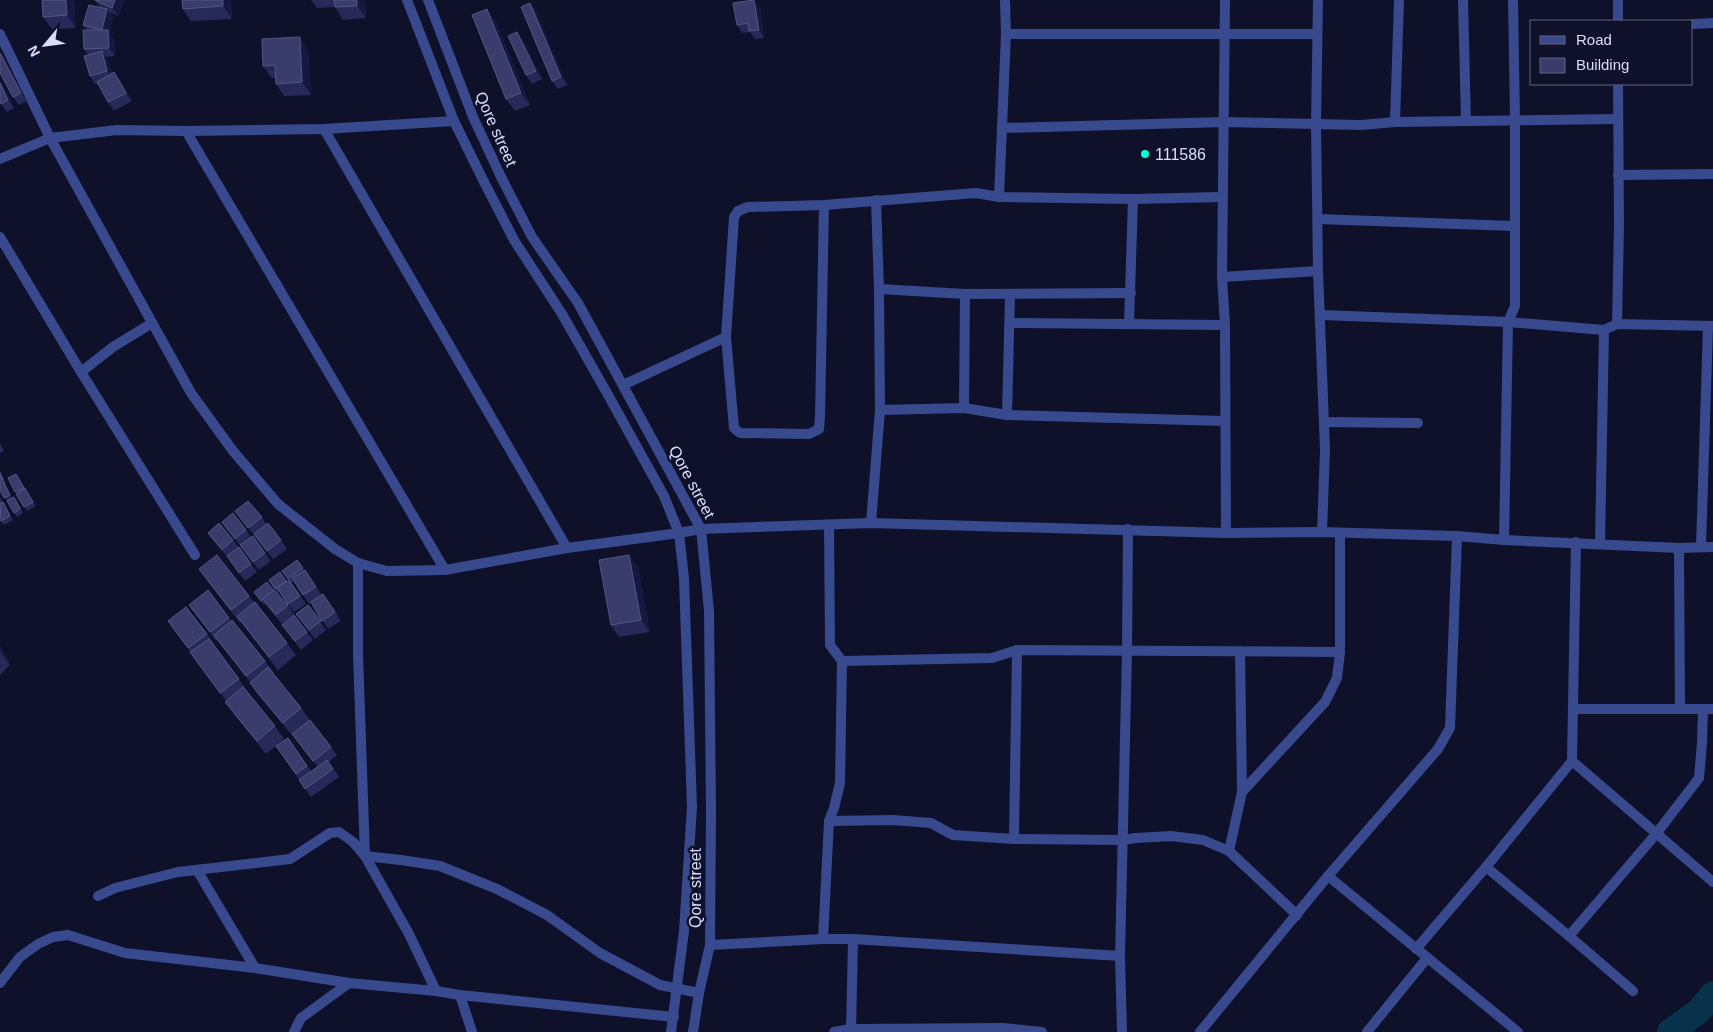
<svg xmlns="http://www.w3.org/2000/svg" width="1713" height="1032" viewBox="0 0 1713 1032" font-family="Helvetica,sans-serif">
<rect width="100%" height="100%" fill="#0f112b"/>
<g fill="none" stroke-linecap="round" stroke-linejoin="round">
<polyline stroke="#08314c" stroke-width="26" points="1670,1032 1699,1011 1713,994"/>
<g stroke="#38498d" stroke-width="10">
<polyline points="1225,0 1222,277 1225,325 1226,533"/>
<polyline points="1318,0 1316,123 1318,271 1325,450 1322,532"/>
<polyline points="1463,0 1466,121"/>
<polyline points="1618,21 1618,0"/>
<polyline points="1692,24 1713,23"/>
<polyline points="0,34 50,138 191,393 233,451 278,504 335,549 358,563 387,571 445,570 567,548 679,533 701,529 871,523 1226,533 1322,532 1457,536 1504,540 1679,548 1713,547"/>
<polyline points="1006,34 1317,34"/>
<polyline points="1395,122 1399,0"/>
<polyline points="1003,128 1224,122 1361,125 1395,122 1618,119"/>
<polyline points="324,129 567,548"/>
<polyline points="186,131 445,570"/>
<polyline points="0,159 50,138 117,130 186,131 324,129 454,121"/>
<polyline points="1618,175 1713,174"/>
<polyline points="999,197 1006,34 1005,0"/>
<polyline points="824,205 820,417 819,429 809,434 740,433 734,428 726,337 734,217 738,211 748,207 824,205 976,193 999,197 1133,199 1222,197"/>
<polyline points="1318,219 1514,226"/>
<polyline points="0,237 81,372 195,555"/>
<polyline points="1222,277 1318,271"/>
<polyline points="879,289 965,294 1131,293"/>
<polyline points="1321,315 1508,322 1604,330 1617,324 1713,326"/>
<polyline points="1011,323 1225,325"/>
<polyline points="1129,324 1133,199"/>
<polyline points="1617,324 1619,224 1618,84"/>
<polyline points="81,372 113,347 152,323"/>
<polyline points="623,385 726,337"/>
<polyline points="964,408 965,294"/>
<polyline points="880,410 964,408 1007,415 1225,421"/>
<polyline points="1007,415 1010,295"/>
<polyline points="1324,422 1418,423"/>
<polyline points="871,523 880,410 879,289 876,200"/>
<polyline points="1504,540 1508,322 1515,306 1515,120 1513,0"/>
<polyline points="1600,544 1604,330"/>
<polyline points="1701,547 1708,326"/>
<polyline points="1679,548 1680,709"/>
<polyline points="358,563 358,654 365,856"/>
<polyline points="842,661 992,658 1017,650 1340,652"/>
<polyline points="1573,709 1713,709"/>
<polyline points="1572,761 1713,882"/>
<polyline points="1242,792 1325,702 1337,678 1340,652 1340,533"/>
<polyline points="829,821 893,820 931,823 953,835 1014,839 1122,840 1136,838 1171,836 1203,840 1229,851 1297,915"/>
<polyline points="1014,839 1017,650"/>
<polyline points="1229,851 1242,792 1240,651"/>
<polyline points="365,856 401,860 440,866 497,889 547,915 600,953 660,985 699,993"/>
<polyline points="1486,867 1569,936 1633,991"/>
<polyline points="197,870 255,968"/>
<polyline points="1328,876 1518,1032"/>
<polyline points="98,896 115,888 178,872 290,859 330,833 339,832 353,842 365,856 409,934 436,991"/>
<polyline points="1569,936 1656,834 1699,778 1702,743 1703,709"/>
<polyline points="823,939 829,821 834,808 840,783 842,661 830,645 829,525"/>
<polyline points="710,945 823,939 853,939 1120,956"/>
<polyline points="1416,949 1486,867 1572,761 1576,542"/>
<polyline points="0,983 20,957 38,944 53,937 68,935 125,953 255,968 349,983 436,991 460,995 674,1017"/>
<polyline points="460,995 472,1032"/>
<polyline points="294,1032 301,1018 349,983"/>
<polyline points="834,1032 850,1029 1003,1028 1042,1032"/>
<polyline points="851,1032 853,939"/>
<polyline points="1122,1032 1120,956 1127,651 1128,529"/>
<polyline points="1200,1032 1328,876 1438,749 1450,728 1457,536"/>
<polyline points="1367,1032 1427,958"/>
</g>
<g stroke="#38498d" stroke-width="10">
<polyline points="407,0 454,121 483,180 514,240 562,314 607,393 664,496 679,533 684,578 692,807 684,931 671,1032"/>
<polyline points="428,0 473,117 501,177 532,237 578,303 701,529 709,611 711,812 710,945 699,993 693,1032"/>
</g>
</g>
<g fill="#272a59">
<polygon points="42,0 74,0 76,28 52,29 43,17"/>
<polygon points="95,0 125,0 118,16 110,12 113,18 109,33 114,39 115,56 106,57 107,59 112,74 120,80 132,101 114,111 108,102 98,84 95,84 90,76 88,55 84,49 87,30 83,25 100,8"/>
<polygon points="231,0 232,19 191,21 183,9"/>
<polygon points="311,0 365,0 366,18 343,20 335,7 317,8"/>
<polygon points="530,3 536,11 567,85 558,89 552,81"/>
<polygon points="760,8 764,38 755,39 750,32 742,33 737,25"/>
<polygon points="496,22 530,105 515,111 506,99"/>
<polygon points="523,40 542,79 532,84 526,75"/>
<polygon points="308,50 311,95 284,96 276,84 275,78 272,78 263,66"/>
<polygon points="2,54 27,101 19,105 13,97"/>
<polygon points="0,80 14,108 7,112 0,102"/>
<polygon points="0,443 4,451 0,453"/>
<polygon points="0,471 6,484 5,484 12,498 17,501 23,513 17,517 0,490"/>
<polygon points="16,474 36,506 27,511 8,478"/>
<polygon points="0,497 13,520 4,525 0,520"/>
<polygon points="235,511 262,517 266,524 281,540 287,549 273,559"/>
<polygon points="222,522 246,530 251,537 265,553 271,561 259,570"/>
<polygon points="208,533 233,540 257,572 245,581 228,558"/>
<polygon points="297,560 322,595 329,602 341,621 328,629 311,603 309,604 294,581 291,583 306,604 294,612 279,592 277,593 269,580 286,582 289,580 282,571"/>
<polygon points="638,567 650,632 619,637 611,625"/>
<polygon points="199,569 249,596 287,643 296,655 278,670 241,622 240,623 208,582"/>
<polygon points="208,590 231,621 265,661 274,673 273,674 301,708 337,755 329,762 339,777 311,797 276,746 266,754 234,714 226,701 168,621 207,634 248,692 275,726 284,739 277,745 288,738 311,771 318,767 293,735 292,735 258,695 250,683 250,682 217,640 216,641 189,605"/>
<polygon points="273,590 288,605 294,614 282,624 265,604 264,605 254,592"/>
<polygon points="308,605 326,630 315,639 296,614"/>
<polygon points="282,625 307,632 313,640 301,650"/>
<polygon points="0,645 10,665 0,675"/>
</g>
<g fill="#16183f">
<polygon points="66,0 74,0 76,28 67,15"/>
<polygon points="115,0 125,0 118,16 112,8"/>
<polygon points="223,0 231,0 232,19 223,6"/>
<polygon points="357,0 365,0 366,18 357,6"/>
<polygon points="754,0 760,8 764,38 759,30"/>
<polygon points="530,3 536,11 567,85 561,77"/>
<polygon points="107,9 113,18 109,33 114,39 115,56 109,48 102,30"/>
<polygon points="487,9 496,22 530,105 521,93"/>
<polygon points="517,32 523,40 542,79 536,71"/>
<polygon points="300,37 308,50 311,95 302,82"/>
<polygon points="102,51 107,59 113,79 107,71"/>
<polygon points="0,52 2,54 27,101 21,93 0,53"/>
<polygon points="114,72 120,80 132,101 126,93"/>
<polygon points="0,80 14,108 8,100 0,83"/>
<polygon points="629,555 638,567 650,632 641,620"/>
<polygon points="0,645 10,665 1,653 0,650"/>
</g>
<g fill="#3a3d6b" stroke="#535682">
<polygon points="42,0 66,0 67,15 43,17"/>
<polygon points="95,0 115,0 112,8"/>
<polygon points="182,0 223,0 223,6 183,9"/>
<polygon points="334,0 357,0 357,6 335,7"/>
<polygon points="754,0 759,30 749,31 748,23 737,25 733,3"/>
<polygon points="530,3 561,77 552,81 521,7"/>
<polygon points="89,5 107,9 102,30 83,25"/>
<polygon points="487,9 521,93 506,99 472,15"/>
<polygon points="83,30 108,30 109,48 84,49"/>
<polygon points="517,32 536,71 526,75 508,36"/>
<polygon points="300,37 302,82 276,84 275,65 263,66 262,39"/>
<polygon points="102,51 107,71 90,76 84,56"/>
<polygon points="0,53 21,93 13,97 0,73"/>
<polygon points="114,72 126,93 108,102 97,82"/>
<polygon points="0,83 8,100 1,104 0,102"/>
<polygon points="0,473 3,479 0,481"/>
<polygon points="16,474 24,488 15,492 8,478"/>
<polygon points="3,481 10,495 4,498 0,490 0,483"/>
<polygon points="25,488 33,502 24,507 16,494"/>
<polygon points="14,497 20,509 14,513 7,501"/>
<polygon points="248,501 262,517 248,528 235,511"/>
<polygon points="3,502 10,516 1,521 0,504"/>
<polygon points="233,513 246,530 235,539 222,522"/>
<polygon points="219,523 233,540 222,550 208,533"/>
<polygon points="268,523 281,540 267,551 254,534"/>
<polygon points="253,536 265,553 253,562 240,545"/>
<polygon points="239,547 251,564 239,573 227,556"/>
<polygon points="217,555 249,596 231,610 199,569"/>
<polygon points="629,555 641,620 611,625 599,560"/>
<polygon points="297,560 303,568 288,579 282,571"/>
<polygon points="305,570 316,587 303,595 292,578"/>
<polygon points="280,572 286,581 275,589 269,580"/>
<polygon points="289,580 300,596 288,604 277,588"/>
<polygon points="267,582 273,590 261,601 254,592"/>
<polygon points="208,590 229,618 210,632 189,605"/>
<polygon points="274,590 288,605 276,615 263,599"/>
<polygon points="323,594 335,612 322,621 311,602"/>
<polygon points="255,602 287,643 269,657 237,616"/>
<polygon points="308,605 321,621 309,630 296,614"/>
<polygon points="186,607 207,634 188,648 168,621"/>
<polygon points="294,615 307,632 295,641 282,625"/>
<polygon points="232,620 265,661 246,676 214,635"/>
<polygon points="209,639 239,679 220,693 190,652"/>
<polygon points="268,667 301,708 283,723 250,683"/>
<polygon points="243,687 275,726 257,741 225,702"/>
<polygon points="310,720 331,747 313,761 292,734"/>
<polygon points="288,738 307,766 296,774 276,746"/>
<polygon points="327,760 333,769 305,789 299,780"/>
</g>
<circle fill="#05ffdc" stroke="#0f112b" stroke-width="2" cx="1145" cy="154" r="5"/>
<g text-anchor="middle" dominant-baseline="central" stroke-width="5" stroke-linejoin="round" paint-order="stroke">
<g font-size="16" fill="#d9deff" stroke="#0f112b">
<text transform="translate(496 129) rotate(66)">Qore street</text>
<text transform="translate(692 482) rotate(62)">Qore street</text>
<text transform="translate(695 888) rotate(-90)">Qore street</text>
</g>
<g font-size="16" fill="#d9deff" stroke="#0f112b" text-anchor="start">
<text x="1155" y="154">111586</text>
</g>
</g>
<rect x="1530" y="20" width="162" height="65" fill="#0f112b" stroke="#606380"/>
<rect x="1540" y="36" width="25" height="8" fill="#38498d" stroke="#606380"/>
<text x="1576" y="45" font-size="15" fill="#d9deff">Road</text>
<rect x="1540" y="58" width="25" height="15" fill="#3a3d6b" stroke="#606380"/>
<text x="1576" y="70" font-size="15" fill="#d9deff">Building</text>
<g transform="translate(45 45) rotate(241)" stroke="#0f112b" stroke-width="4" paint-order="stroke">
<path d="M0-4L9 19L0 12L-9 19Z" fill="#d9deff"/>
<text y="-8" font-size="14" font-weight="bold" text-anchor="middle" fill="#d9deff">N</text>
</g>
</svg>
